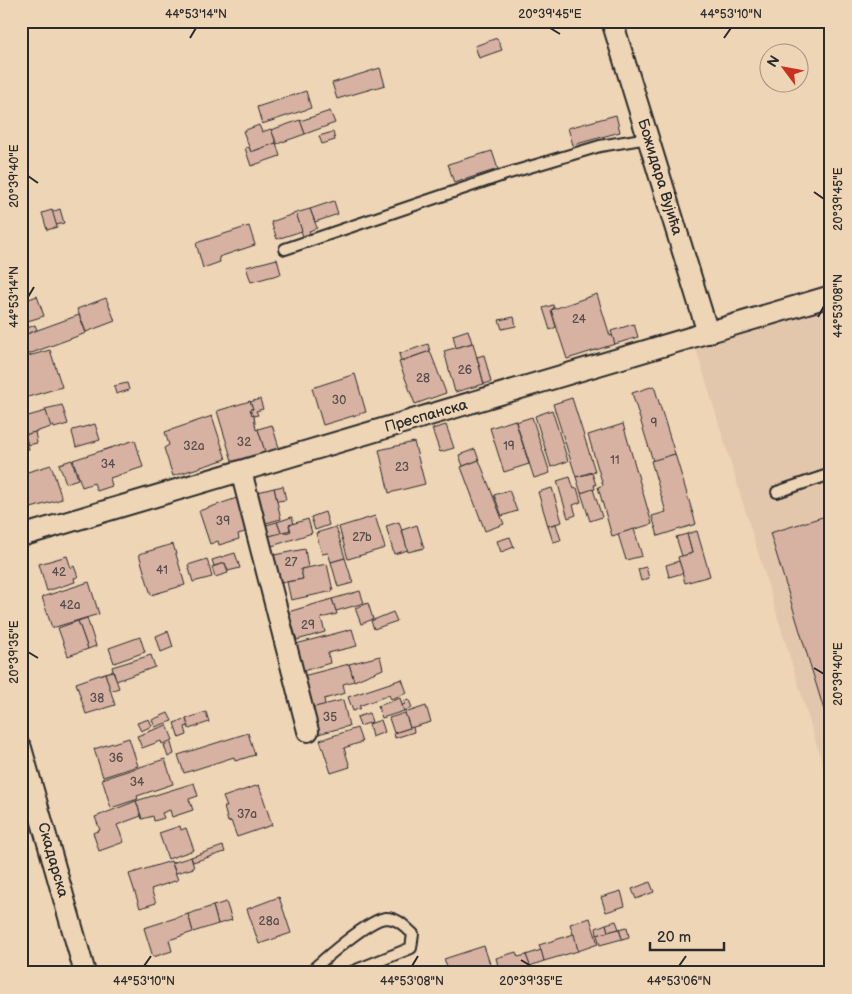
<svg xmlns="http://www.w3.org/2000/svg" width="852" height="994" viewBox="0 0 852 994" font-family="'Balsamiq Sans',sans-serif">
<rect width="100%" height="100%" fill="#eed5b6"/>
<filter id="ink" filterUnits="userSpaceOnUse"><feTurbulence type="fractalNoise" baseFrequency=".02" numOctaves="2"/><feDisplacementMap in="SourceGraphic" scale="10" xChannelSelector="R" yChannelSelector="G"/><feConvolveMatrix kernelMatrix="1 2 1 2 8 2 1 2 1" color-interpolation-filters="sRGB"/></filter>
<g filter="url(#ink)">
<polygon fill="#e3c7ad" points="831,301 831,792 694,342"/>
<g fill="#d7b2a3" stroke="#2b2b2b">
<polygon points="497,38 502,50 479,58 475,46"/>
<polygon points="380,68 385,85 337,99 332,83"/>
<polygon points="306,91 311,108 262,124 257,107"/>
<polygon points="330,111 335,123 305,134 300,121"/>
<polygon points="616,115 620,132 573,145 568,128"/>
<polygon points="300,120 305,134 277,144 271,130"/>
<polygon points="259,125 262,132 271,129 276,143 251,152 243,131"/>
<polygon points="333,132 335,140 322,144 319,136"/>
<polygon points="276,143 280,156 251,166 245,148 249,147 251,152"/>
<polygon points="492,151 498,169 454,183 448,164"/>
<polygon points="334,201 338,214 315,222 310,209"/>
<polygon points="60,209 64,223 56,225 52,212"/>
<polygon points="310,209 317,228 309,231 311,234 303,237 296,213"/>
<polygon points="52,210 57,227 47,230 42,213"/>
<polygon points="296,213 302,231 277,239 271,222"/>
<polygon points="249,226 255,245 219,257 220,262 203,268 196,243"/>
<polygon points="277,259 281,274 251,282 246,267"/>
<polygon points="597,294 610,336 613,335 615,344 567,359 551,310"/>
<polygon points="37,296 44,316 21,323 21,302"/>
<polygon points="106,298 115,321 86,332 77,309"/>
<polygon points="553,305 554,308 551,310 556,327 550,330 543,308"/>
<polygon points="79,315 86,333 26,355 21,336"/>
<polygon points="514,317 516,326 502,329 499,320"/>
<polygon points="634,324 638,337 615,344 611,331"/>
<polygon points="35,325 37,330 24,335 22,330"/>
<polygon points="468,330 472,343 456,348 453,335"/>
<polygon points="473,343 484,384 455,392 444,351"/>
<polygon points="428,344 430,351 401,361 399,354"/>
<polygon points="50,350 62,387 21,399 21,358"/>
<polygon points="430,351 446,393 415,404 399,362"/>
<polygon points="484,355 491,382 484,384 477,357"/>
<polygon points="355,374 366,412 323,425 312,388"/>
<polygon points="127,383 129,390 116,394 114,386"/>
<polygon points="654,386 675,454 653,461 632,393"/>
<polygon points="572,398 595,471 576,477 553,404"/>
<polygon points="260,399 263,409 256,411 258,415 254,416 253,414 252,415 250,409 253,409 250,402"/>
<polygon points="250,401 253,409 250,409 252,415 253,414 254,416 256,430 258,429 266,454 233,464 217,411"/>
<polygon points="62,405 68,424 54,428 53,425 50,426 45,409"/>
<polygon points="552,410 568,461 551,467 535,416"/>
<polygon points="46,411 51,427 25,435 29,449 21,451 21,418"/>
<polygon points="212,416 226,459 173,476 164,448 169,445 165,432"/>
<polygon points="532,417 550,473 534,478 516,422"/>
<polygon points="515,420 529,464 504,472 490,428"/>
<polygon points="95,424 100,440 76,447 72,432 73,430"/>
<polygon points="623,424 652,524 612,536 598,487 603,485 588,435"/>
<polygon points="272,425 281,454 267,458 258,429"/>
<polygon points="446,425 454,448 440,452 432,429"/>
<polygon points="35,432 37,443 28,445 25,435"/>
<polygon points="135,440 143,467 110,478 112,486 97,491 94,483 82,487 73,460"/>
<polygon points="414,442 425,484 389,493 379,450"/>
<polygon points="475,449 479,460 463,466 459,455"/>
<polygon points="675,454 696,524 658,536 652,516 666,512 651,461"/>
<polygon points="72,460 78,479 66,483 59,464"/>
<polygon points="479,460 504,524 485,531 461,467"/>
<polygon points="51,465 62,499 21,511 21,474"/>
<polygon points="592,473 596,485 594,485 595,489 581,493 576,477"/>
<polygon points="570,477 574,489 577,488 581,502 573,505 576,515 568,518 557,481"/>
<polygon points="283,486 286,500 277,501 274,488"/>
<polygon points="274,488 281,519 266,523 258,492"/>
<polygon points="552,488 562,522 548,526 538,492"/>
<polygon points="593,489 602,517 590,521 581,493"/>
<polygon points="509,490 517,511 502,516 494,495"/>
<polygon points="237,498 248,531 238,534 239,539 219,545 218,541 210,544 199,511"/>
<polygon points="325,512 329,525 315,530 311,517"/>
<polygon points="829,515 831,522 831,708 824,710 770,533"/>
<polygon points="375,516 385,548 348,559 339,527"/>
<polygon points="292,517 294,524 289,525 290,530 281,533 277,522"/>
<polygon points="308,519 312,533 272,546 269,536 286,531 286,533 291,531 289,525"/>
<polygon points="277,522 281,533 269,536 266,525"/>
<polygon points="399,522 408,550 394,554 386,526"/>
<polygon points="556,524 561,540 553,542 548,526"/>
<polygon points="417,525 424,548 408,552 402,530"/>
<polygon points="336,527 345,558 331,562 328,553 322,554 316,533"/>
<polygon points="634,529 642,556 626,560 618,534"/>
<polygon points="697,531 710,576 685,583 678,557 692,553 687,534"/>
<polygon points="687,534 692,553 682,556 676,537"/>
<polygon points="510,537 514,547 501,552 497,541"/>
<polygon points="173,544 185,585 151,595 139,554"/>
<polygon points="305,549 308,568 301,569 303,579 280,583 274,555"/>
<polygon points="235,553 240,568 228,571 225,563 214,566 212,560"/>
<polygon points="67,556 71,568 74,566 78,577 74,578 75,582 47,591 39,564"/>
<polygon points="345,558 353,583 338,587 331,562"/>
<polygon points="207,559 212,577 193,582 188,565"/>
<polygon points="679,561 683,573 669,577 666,565"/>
<polygon points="225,563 228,573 215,577 212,567"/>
<polygon points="327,564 333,591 291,600 287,582 303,579 301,569"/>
<polygon points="646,567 649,578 641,581 638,569"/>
<polygon points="89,582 99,614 52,628 42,597"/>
<polygon points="360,591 364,603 336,611 332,599"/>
<polygon points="332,599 337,614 321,618 325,632 297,640 288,612"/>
<polygon points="368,603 373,619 361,624 355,608"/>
<polygon points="393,612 397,621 374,629 371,621"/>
<polygon points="87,618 96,646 88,649 78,621"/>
<polygon points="78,621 88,649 68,656 58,628"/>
<polygon points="352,629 357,646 328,653 330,663 303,671 296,644"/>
<polygon points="168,631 173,647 161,652 156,636"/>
<polygon points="140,637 145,652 114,663 109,648"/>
<polygon points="151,655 155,667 116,681 112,667"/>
<polygon points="380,656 383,669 354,681 349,664"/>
<polygon points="349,664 354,681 343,684 345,693 324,699 325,705 311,708 303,676"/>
<polygon points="113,671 119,688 110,691 105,673"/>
<polygon points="105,673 115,705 86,714 76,683"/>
<polygon points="402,679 407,693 391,699 389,695 359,706 361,708 353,711 348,697"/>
<polygon points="400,698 404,711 382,718 378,706"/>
<polygon points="343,700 349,726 318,734 311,708"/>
<polygon points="409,700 412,708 404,711 402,705 405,704 404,701"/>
<polygon points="426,706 431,722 410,728 405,713"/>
<polygon points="206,712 209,722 189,729 186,719"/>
<polygon points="168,713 172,721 155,727 152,720"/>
<polygon points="369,713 372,722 360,726 357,717"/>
<polygon points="405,713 410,728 394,733 389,718"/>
<polygon points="149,719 152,726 141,731 137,723"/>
<polygon points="186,719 188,726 185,727 187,735 179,738 174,723"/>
<polygon points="381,720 385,732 372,737 369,724"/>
<polygon points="167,725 173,740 162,744 161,741 142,748 137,736"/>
<polygon points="413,727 414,732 395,738 394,733"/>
<polygon points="357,728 362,742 344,748 350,767 331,773 320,740"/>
<polygon points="248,733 255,755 235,761 234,757 184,773 178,755"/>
<polygon points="129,738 138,766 103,777 94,749"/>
<polygon points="171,743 174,754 168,757 164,745"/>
<polygon points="165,759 173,784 137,796 138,799 111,808 102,779"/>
<polygon points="194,783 198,796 189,799 193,810 172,817 170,810 162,813 164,818 154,821 153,816 142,819 136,801"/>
<polygon points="259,785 272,825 237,837 231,821 228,822 224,807 227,807 223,797"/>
<polygon points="136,801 141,816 117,825 124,842 99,851 93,833 100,830 95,817"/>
<polygon points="180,826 181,830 186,828 194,850 168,859 159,833"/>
<polygon points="223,846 225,852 193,862 191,857"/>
<polygon points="191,857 194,868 176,873 172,863"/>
<polygon points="171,861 178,880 151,889 156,903 140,908 129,874"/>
<polygon points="650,882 654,892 636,899 632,889"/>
<polygon points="621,891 625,906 606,912 601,897"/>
<polygon points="279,897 291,933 259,944 247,909"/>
<polygon points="226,902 232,920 218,924 213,906"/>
<polygon points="213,906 218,924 193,932 188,914"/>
<polygon points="188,914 193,932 169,940 172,951 153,957 144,928"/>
<polygon points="590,918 598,944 578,951 570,924"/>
<polygon points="616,921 619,929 608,932 606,924"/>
<polygon points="606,924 608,932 597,935 596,928"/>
<polygon points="627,927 629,937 622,939 619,929"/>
<polygon points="619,929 622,939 600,945 597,935"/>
<polygon points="574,934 578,951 544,961 539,945"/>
<polygon points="484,946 493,973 439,973 438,971 448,968 444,959"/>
<polygon points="541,950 544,961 530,966 526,955"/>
<polygon points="516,952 518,957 526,955 531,968 515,973 500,973 496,958"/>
</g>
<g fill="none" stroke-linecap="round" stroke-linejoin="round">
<defs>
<g id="service">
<polyline points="285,249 506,174 600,146 648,138"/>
<polyline points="777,492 831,474"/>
<path d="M309,973c14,-13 60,-54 77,-55 12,0 19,9 27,16l-2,14 -62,25"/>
</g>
<g id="minor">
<polyline points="612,21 708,333"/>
<polyline points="241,471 308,731"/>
<polyline points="21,536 831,296"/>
<polyline points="21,748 85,973"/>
</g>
</defs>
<use href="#service" stroke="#2b2b2b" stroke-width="14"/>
<use href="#minor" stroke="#2b2b2b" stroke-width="24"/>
<use href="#service" stroke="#eed5b6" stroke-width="10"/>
<use href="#minor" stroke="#eed5b6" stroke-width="20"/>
</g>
</g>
<path fill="none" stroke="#2b2b2b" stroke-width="2" d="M550,28l10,6M190,38l6,-10M724,38l7,-10M28,176l10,7M814,192l10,7M28,297l6,-10M818,317l6,-11M28,652l10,6M814,668l10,6M521,960l10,6M144,966l7,-10M412,966l6,-10M679,966l7,-10"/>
<g text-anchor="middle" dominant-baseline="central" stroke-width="4.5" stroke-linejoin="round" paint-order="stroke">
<g font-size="12" fill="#564d49">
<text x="579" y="319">24</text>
<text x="465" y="370">26</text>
<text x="423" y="378">28</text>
<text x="339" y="400">30</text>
<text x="654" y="423">9</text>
<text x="244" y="442">32</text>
<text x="194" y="446">32a</text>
<text x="509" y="446">19</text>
<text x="615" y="460">11</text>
<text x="108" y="464">34</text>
<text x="402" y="467">23</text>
<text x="223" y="521">39</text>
<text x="362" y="537">27b</text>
<text x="291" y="562">27</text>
<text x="162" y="570">41</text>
<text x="59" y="572">42</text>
<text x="70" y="605">42a</text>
<text x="308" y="625">29</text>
<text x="97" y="698">38</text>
<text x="330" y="717">35</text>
<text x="116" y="758">36</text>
<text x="137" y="782">34</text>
<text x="247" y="814">37a</text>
<text x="269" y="921">28a</text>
</g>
<g font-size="15" fill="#2b2b2b" stroke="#eed5b6">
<text transform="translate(660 177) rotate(73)">Божидара Вујића</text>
<text transform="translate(426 416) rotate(-16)">Преспанска</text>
<text transform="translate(53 860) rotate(74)">Скадарска</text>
</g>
</g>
<rect width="852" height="994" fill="none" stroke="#eed5b6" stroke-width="55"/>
<g transform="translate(784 68) rotate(302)"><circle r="24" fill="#eed5b6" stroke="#a0917e"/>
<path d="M0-4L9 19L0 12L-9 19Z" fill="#c8321e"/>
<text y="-8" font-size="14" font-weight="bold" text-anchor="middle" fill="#2b2b2b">N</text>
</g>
<path d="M650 942v8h74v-8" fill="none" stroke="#2b2b2b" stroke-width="2.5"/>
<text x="657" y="942" font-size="15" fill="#2b2b2b" stroke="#eed5b6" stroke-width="4" paint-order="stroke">20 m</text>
<rect x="28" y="28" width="796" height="938" fill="none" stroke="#2b2b2b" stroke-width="2"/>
<g font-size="12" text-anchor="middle" fill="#2b2b2b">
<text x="196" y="18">44°53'14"N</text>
<text x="550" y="18">20°39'45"E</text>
<text x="731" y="18">44°53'10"N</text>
<text transform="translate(14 176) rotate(-90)" y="4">20°39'40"E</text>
<text transform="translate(838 199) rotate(-90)" y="4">20°39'45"E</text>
<text transform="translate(14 297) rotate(-90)" y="4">44°53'14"N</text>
<text transform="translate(838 306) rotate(-90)" y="4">44°53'08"N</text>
<text transform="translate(14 652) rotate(-90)" y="4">20°39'35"E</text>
<text transform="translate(838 674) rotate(-90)" y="4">20°39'40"E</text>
<text x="144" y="985">44°53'10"N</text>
<text x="412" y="985">44°53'08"N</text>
<text x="531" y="985">20°39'35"E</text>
<text x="679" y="985">44°53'06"N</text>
</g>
</svg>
